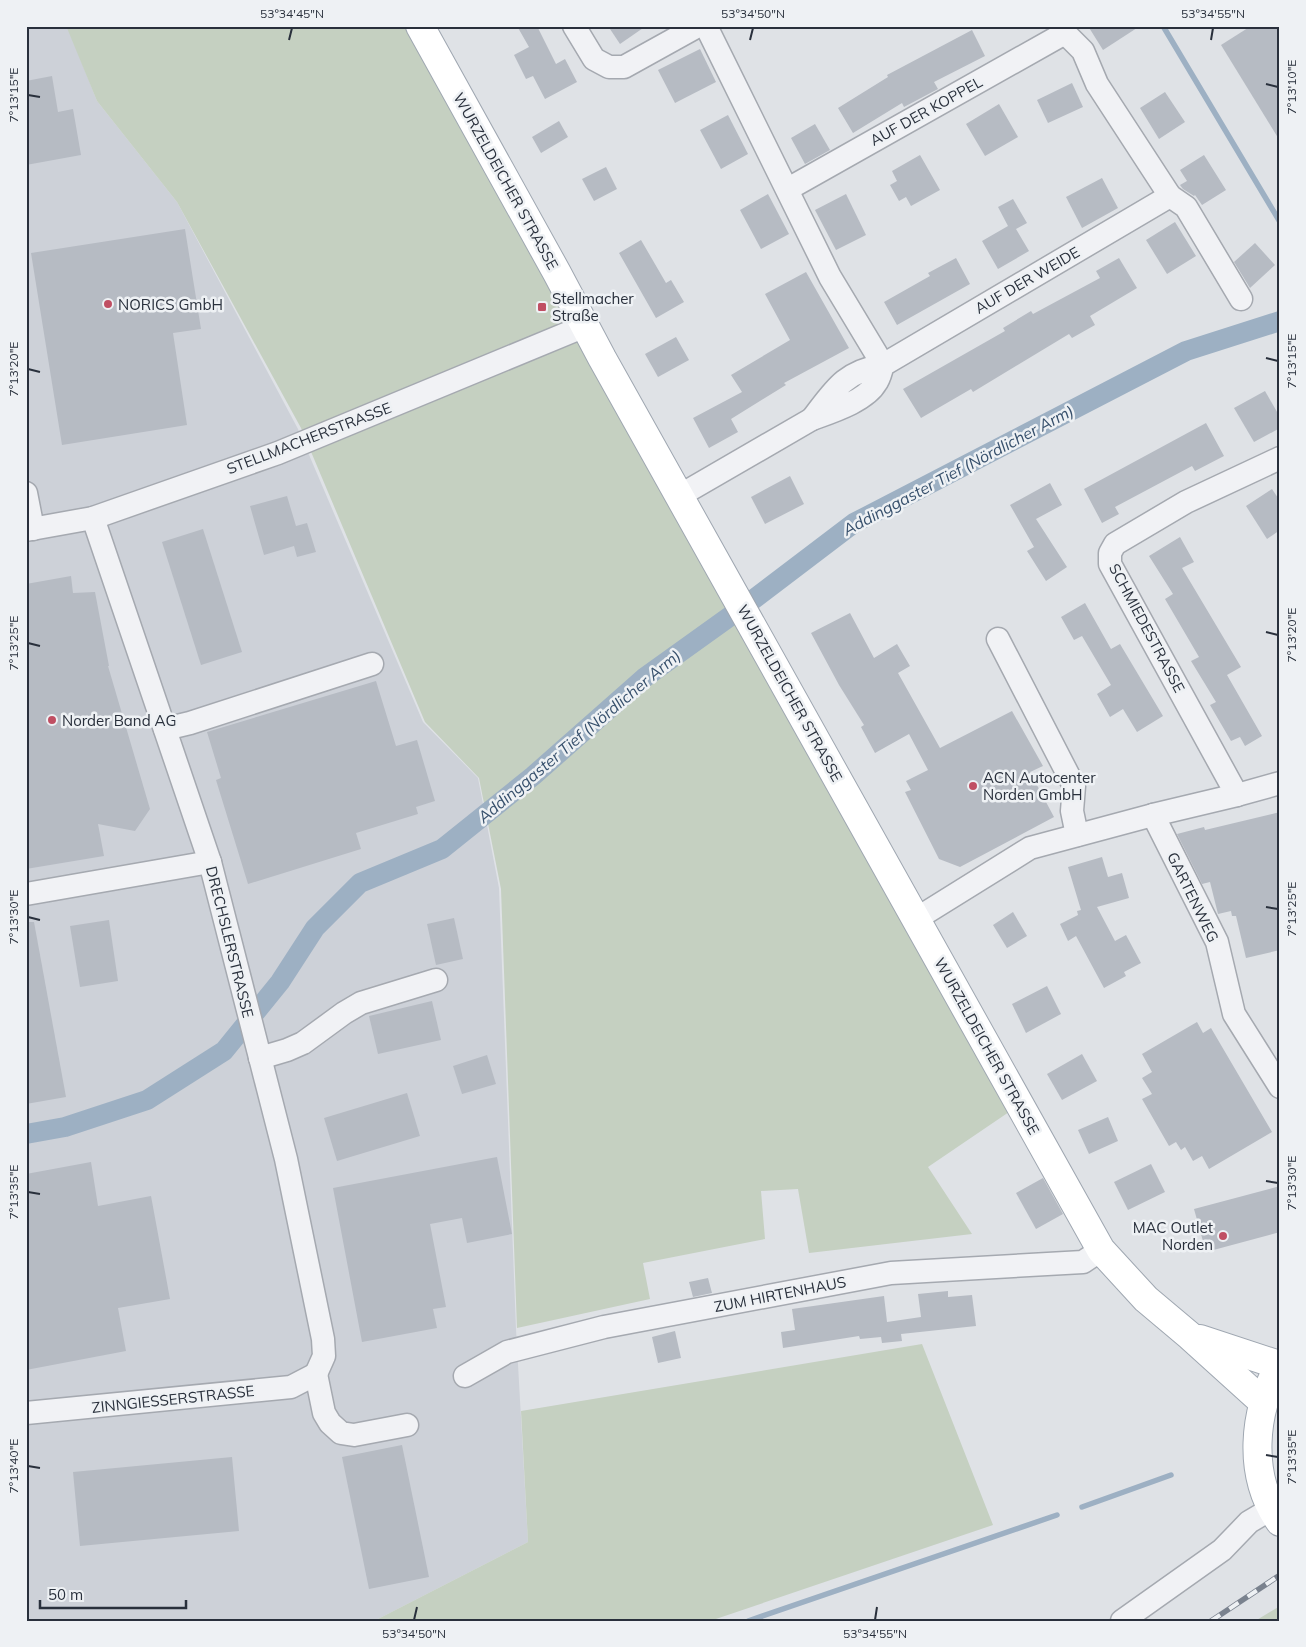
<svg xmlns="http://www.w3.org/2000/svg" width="1306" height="1647" viewBox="0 0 1306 1647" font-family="Mulish,sans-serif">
<rect width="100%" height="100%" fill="#dfe2e6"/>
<polygon fill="#cdd1d8" points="26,26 77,26 68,28 97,101 177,202 298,429 423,722 478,778 499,888 516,1329 528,1542 374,1621 26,1621"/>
<g fill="#c5d0c1">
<polygon points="77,26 408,26 1009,1112 928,1167 972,1234 809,1253 798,1189 761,1191 765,1239 643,1263 650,1299 517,1328 501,889 479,778 425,722 301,428 177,202 97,101 67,28"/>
<polygon points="922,1344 993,1525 710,1621 374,1621 528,1542 521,1411"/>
<polygon points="1280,1606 1280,1621 1255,1621"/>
</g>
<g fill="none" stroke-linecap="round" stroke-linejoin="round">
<g stroke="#9db0c3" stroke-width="5.5">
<polyline points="1163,26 1280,222"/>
<polyline points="1082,1507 1171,1475"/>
<polyline points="748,1621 1057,1515"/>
</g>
<polyline stroke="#9db0c3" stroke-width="20" points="26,1134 65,1127 147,1100 224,1051 280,982 315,928 360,883 442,849 533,776 644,678 750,602 854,523 1186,351 1280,321"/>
</g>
<g fill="#b6bbc3">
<polygon points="517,26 537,26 556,64 565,59 577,82 545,99 533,76 526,79 514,55 529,47"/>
<polygon points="608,26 646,26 620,44"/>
<polygon points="1088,26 1140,26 1103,50"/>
<polygon points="1251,26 1280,26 1280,141 1221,45"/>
<polygon points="972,30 985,56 934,82 938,89 904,107 902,103 853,133 838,108 888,77 887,75"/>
<polygon points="700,49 716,82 675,103 658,70"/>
<polygon points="52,76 58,112 73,109 81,155 26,165 26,81"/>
<polygon points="1072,83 1083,107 1048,123 1037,100"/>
<polygon points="1165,92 1185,122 1159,139 1140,108"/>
<polygon points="999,104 1018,137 985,156 966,124"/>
<polygon points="728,115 748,154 721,169 700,130"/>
<polygon points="559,121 568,137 541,153 532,137"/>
<polygon points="815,124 830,150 805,164 791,138"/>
<polygon points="920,155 940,190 911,206 906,197 899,201 890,185 897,181 892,171"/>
<polygon points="1204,155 1226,190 1202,205 1195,195 1194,196 1183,189 1180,185 1187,181 1180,170"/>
<polygon points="606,167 617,189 594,201 582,179"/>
<polygon points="1102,178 1118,208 1082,228 1066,197"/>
<polygon points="768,194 789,234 761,249 740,210"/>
<polygon points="846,194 866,235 836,250 815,210"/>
<polygon points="1013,199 1027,223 1016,229 1029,251 998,269 982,241 1008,226 998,207"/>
<polygon points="1175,222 1196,256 1167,274 1146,240"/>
<polygon points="185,229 201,329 173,333 187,425 62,445 31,253"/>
<polygon points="641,240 666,283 671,280 684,302 656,318 619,253"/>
<polygon points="1255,243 1275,265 1250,288 1234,262"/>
<polygon points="956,258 970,284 897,325 884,302 930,276 928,273"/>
<polygon points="1119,258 1137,288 1090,316 1095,325 1072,338 1069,334 973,392 971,389 921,418 903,389 1005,331 1003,328 1031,311 1033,314 1100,278 1096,271"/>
<polygon points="806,272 849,348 784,383 786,385 731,419 738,432 709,448 693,418 742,392 731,375 790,340 765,294"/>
<polygon points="676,337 689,360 658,377 645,354"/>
<polygon points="1265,391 1280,417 1280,428 1254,442 1234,408"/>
<polygon points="1206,423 1224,456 1195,471 1192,466 1115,507 1119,514 1102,523 1084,489"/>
<polygon points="790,476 804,504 765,524 751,497"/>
<polygon points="1050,483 1062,505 1036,519 1067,567 1046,581 1027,551 1034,547 1010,505"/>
<polygon points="1272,489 1280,501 1280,530 1267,539 1246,506"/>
<polygon points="287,496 296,526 307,523 316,552 297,557 294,546 264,555 250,506"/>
<polygon points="203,529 242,652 201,665 162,542"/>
<polygon points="1180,537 1194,562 1182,568 1241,667 1227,675 1262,736 1245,746 1240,737 1231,741 1210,705 1216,702 1191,661 1199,657 1165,599 1173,594 1149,556"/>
<polygon points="71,576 73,593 95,592 109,666 108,666 150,809 135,831 98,824 104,856 26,869 26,584"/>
<polygon points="1085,603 1111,649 1120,644 1163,716 1137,732 1123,709 1110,717 1097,694 1111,685 1082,636 1074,640 1061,617"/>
<polygon points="850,613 874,658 897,644 910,666 898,673 940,748 1012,711 1043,766 1030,772 1054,817 960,867 939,859 905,792 911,790 906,781 928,770 909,734 875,753 861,727 864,725 839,685 811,633"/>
<polygon points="376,681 396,746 417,740 435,801 416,807 418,814 356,833 361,849 248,884 216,780 221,778 207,732"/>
<polygon points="1280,812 1280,950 1246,958 1236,916 1232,916 1231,911 1218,914 1210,882 1202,884 1177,834 1204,827 1205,830"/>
<polygon points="1102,857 1108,877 1122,873 1129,898 1097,907 1115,941 1126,935 1141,963 1124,972 1126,976 1104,988 1076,936 1068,941 1060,924 1078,915 1077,911 1081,910 1068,867"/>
<polygon points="1013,912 1027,936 1007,948 993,925"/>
<polygon points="454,918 463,959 436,965 427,924"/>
<polygon points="109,920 118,981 80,987 70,926"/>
<polygon points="26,922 34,922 66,1097 26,1104"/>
<polygon points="1047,986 1061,1014 1026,1033 1012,1004"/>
<polygon points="432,1001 441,1040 378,1054 369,1016"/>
<polygon points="1197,1022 1203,1033 1211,1028 1272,1132 1209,1169 1202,1156 1193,1161 1185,1147 1181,1150 1176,1142 1169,1146 1142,1099 1152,1094 1142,1078 1152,1072 1142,1054"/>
<polygon points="1082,1054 1097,1081 1062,1100 1047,1074"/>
<polygon points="487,1055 496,1084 462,1094 453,1066"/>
<polygon points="407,1093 420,1136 337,1161 324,1118"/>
<polygon points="1108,1117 1118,1141 1089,1154 1078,1130"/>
<polygon points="497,1157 512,1234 467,1243 462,1218 430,1224 446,1307 433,1309 437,1328 362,1342 333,1188"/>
<polygon points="91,1162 98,1206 151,1196 170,1299 118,1308 126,1351 26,1370 26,1174"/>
<polygon points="1151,1164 1165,1192 1128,1210 1114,1182"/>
<polygon points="1043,1178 1063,1214 1036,1229 1016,1193"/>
<polygon points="1280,1186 1280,1232 1206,1252 1194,1209"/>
<polygon points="708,1278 712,1293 693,1297 689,1282"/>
<polygon points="948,1291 948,1297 972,1295 976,1326 901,1334 902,1341 882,1343 881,1337 860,1339 859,1336 783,1348 781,1332 795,1330 792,1309 884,1296 887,1322 921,1317 918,1294"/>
<polygon points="675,1331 681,1358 658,1363 652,1337"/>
<polygon points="402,1445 429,1577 369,1589 342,1457"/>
<polygon points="232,1457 239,1531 80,1546 73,1472"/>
</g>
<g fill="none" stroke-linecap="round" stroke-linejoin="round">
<defs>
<g id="minor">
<polyline points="574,26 594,59 609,67 624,67 698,26"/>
<polyline points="706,26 830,277 883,365"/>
<polyline points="1061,26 1065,33 1083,51 1097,84 1170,196 1186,207 1241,299"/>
<polyline points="788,189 1065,33"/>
<path d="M883,365c-2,5 -3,13 -7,18 -10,18 -45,29 -64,36 23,-30 32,-47 71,-54l287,-169"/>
<polyline points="26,493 33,529"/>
<polyline points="679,496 812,419"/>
<polyline points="93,518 210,862 286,1159 323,1339 324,1356 316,1374"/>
<polyline points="26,530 93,518 278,453 585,326"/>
<polyline points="998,639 1074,786 1072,811 1077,835"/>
<polyline points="165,729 190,723 372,664"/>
<polyline points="1237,795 1110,564 1110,553 1115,544 1186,502 1280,458"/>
<polyline points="1153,815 1217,942 1234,1014 1280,1087"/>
<polyline points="26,894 210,862"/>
<polyline points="916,919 1030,848 1153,815 1237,795 1280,783"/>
<polyline points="260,1058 287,1050 303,1043 344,1013 361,1003 436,980"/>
<polyline points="316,1374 324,1413 330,1423 341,1433 354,1435 407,1425"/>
<polyline points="465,1376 507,1352 604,1327 891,1273 1083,1262 1101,1250"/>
<polyline points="26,1413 291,1387 316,1374"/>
<polyline points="1122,1621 1222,1550 1249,1522 1271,1509"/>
</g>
<g id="major">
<polyline points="420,26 557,273 602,358 1101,1250 1146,1299 1190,1336 1263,1402"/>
<polyline points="1200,1339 1279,1365"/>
<path d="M1280,1364c-27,48 -33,111 0,158"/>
</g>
</defs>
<use href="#minor" stroke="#a5a9b0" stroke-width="25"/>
<use href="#major" stroke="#9fa7b1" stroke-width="30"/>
<use href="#minor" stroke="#f1f2f5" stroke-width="22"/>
<use href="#major" stroke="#fff" stroke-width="28"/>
<defs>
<polyline id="rail" points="1211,1621 1280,1575"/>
</defs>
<use href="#rail" stroke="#7a828e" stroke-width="5.5"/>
<use href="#rail" stroke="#eef1f4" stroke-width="4" stroke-dasharray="11" stroke-linecap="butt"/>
</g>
<path fill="none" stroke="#29303c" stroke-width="2" d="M289,40l3,-12M750,40l3,-12M1211,40l2,-12M1266,84l12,3M28,95l12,2M1266,358l12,3M28,369l12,3M1266,632l12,3M28,643l12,3M1266,907l12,2M28,917l12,3M1266,1181l12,2M28,1192l12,2M1266,1455l12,2M28,1466l12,2M414,1620l3,-13M875,1620l2,-13"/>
<g fill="#c04f63" stroke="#eef1f4" stroke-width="2">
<circle cx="108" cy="304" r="5"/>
<rect x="537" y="302" width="10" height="10" rx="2.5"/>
<circle cx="52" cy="720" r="5"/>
<circle cx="973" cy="786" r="5"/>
<circle cx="1223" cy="1236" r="5"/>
</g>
<g text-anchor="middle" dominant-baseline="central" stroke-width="5" stroke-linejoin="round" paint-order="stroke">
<g font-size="15" fill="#29303c" stroke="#eef1f4">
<text transform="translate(926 111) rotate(-29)">AUF DER KOPPEL</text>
<text transform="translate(506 181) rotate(61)">WURZELDEICHER STRASSE</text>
<text transform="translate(1027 280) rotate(-30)">AUF DER WEIDE</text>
<text transform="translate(309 438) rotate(-21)">STELLMACHERSTRASSE</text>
<text transform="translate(1147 628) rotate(62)">SCHMIEDESTRASSE</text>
<text transform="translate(790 693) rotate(61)">WURZELDEICHER STRASSE</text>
<text transform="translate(1193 897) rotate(64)">GARTENWEG</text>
<text transform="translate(230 942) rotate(76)">DRECHSLERSTRASSE</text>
<text transform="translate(987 1046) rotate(61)">WURZELDEICHER STRASSE</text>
<text transform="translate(780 1294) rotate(-11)">ZUM HIRTENHAUS</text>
<text transform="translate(173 1399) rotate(-6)">ZINNGIESSERSTRASSE</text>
</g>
<g font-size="15" fill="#29303c" stroke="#eef1f4" text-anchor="start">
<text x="552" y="298">Stellmacher<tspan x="552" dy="17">Straße</tspan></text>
<text x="118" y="304">NORICS GmbH</text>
<text x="62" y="720">Norder Band AG</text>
<text x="983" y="777">ACN Autocenter<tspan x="983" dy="17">Norden GmbH</tspan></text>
<text x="1213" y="1227" text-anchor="end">MAC Outlet<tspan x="1213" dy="17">Norden</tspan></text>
</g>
<g font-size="16" font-style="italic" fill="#37506c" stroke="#eef1f4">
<text transform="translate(958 470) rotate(-28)">Addinggaster Tief (Nördlicher Arm)</text>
<text transform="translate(579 736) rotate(-40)">Addinggaster Tief (Nördlicher Arm)</text>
</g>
</g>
<rect width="1306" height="1647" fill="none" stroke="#eef1f4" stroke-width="55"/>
<path d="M40 1600v8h146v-8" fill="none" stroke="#29303c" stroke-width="2.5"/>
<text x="48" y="1600" font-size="15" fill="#29303c" stroke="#eef1f4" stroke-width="4" paint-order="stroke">50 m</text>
<rect x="28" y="28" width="1250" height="1592" fill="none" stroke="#29303c" stroke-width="2"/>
<g font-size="12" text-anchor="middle" fill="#29303c">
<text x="292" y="18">53°34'45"N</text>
<text x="753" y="18">53°34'50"N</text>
<text x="1213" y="18">53°34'55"N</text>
<text transform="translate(1292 87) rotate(-90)" y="4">7°13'10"E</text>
<text transform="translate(14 95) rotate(-90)" y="4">7°13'15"E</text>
<text transform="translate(1292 361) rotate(-90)" y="4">7°13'15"E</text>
<text transform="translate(14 369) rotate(-90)" y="4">7°13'20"E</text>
<text transform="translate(1292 635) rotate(-90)" y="4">7°13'20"E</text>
<text transform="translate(14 643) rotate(-90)" y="4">7°13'25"E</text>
<text transform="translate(1292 909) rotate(-90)" y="4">7°13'25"E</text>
<text transform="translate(14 917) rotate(-90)" y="4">7°13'30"E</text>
<text transform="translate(1292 1183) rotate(-90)" y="4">7°13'30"E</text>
<text transform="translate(14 1192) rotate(-90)" y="4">7°13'35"E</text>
<text transform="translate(1292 1457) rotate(-90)" y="4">7°13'35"E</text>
<text transform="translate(14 1466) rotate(-90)" y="4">7°13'40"E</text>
<text x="414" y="1638">53°34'50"N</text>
<text x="875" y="1638">53°34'55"N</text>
</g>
</svg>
